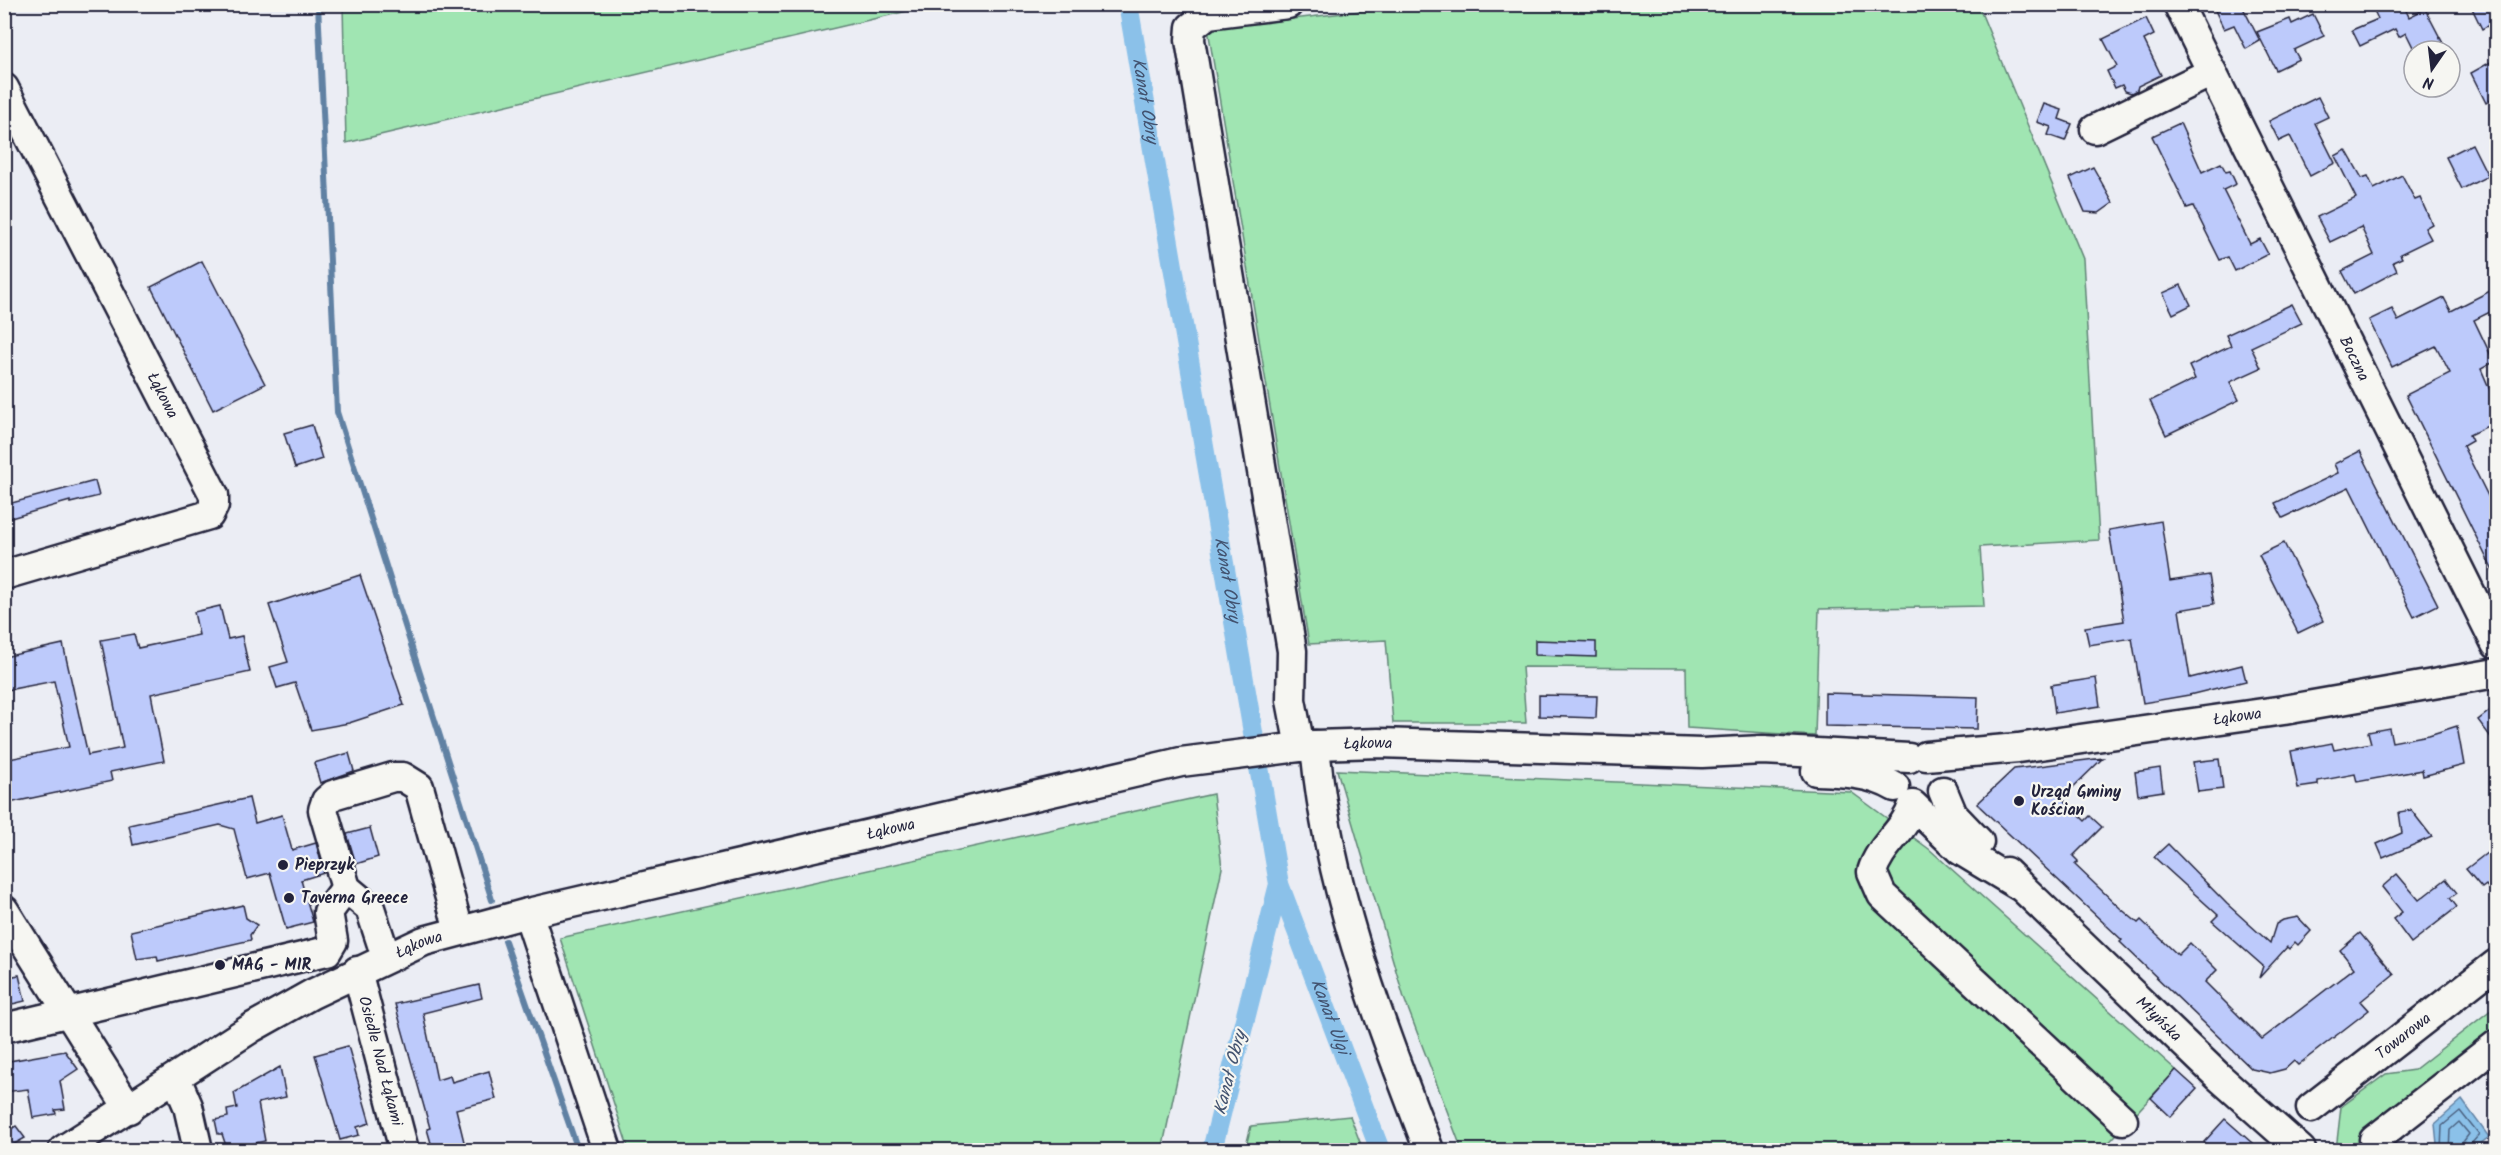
<svg xmlns="http://www.w3.org/2000/svg" width="2501" height="1155" viewBox="0 0 2501 1155" font-family="Kalam,sans-serif">
<rect width="100%" height="100%" fill="#ebedf4"/>
<filter id="ink" filterUnits="userSpaceOnUse"><feTurbulence type="fractalNoise" baseFrequency=".0167" numOctaves="2"/><feDisplacementMap in="SourceGraphic" scale="12" xChannelSelector="R" yChannelSelector="G"/><feConvolveMatrix kernelMatrix="1 2 1 2 8 2 1 2 1" color-interpolation-filters="sRGB"/></filter>
<g filter="url(#ink)">
<g fill="#a0e5b2" stroke="#618476" stroke-width="1.5">
<polygon points="1420,4 1978,5 2083,259 2099,540 1980,547 1984,606 1819,609 1815,736 1687,728 1686,668 1522,667 1526,723 1393,723 1386,640 1309,644 1208,29"/>
<polygon points="343,5 343,4 933,5 346,143"/>
<polygon points="1337,770 1851,792 1929,849 2176,1070 2102,1150 1462,1150 1404,998"/>
<polygon points="1213,794 1222,868 1162,1150 629,1150 560,938"/>
<polygon points="2496,1006 2496,1039 2357,1150 2336,1150 2341,1107 2386,1074 2414,1070"/>
<polygon points="1350,1116 1363,1150 1245,1150 1251,1126"/>
</g>
<polygon fill="#8bc1e9" stroke="#6181a3" stroke-width="1.5" points="2462,1100 2489,1137 2472,1150 2434,1150 2437,1144 2435,1124"/>
<g fill="none" stroke-linecap="round" stroke-linejoin="round">
<g stroke="#4c6281" stroke-width="1.5">
<polyline points="2441,1150 2442,1126 2460,1111 2479,1135 2470,1145 2469,1150"/>
<polyline points="2449,1150 2450,1130 2459,1122 2469,1134 2463,1142 2461,1150"/>
</g>
<g stroke="#6181a3" stroke-width="6">
<polyline points="318,4 337,412 492,900"/>
<polyline points="505,941 578,1150"/>
</g>
<g stroke="#8bc1e9" stroke-width="20">
<path id="s1" d="M1128,4l151,880 -67,266"/>
<path id="s2" d="M1279,884l101,266"/>
</g>
</g>
<g fill="#bdcafb" stroke="#22223b" stroke-width="1.5">
<polygon points="2212,4 2241,4 2260,41 2246,49 2234,25 2224,29"/>
<polygon points="2371,4 2403,4 2409,17 2425,9 2447,51 2415,51 2406,33 2399,37 2395,29 2360,46 2352,30 2378,19"/>
<polygon points="2470,4 2496,4 2496,21 2482,29"/>
<polygon points="2313,14 2324,36 2294,50 2299,59 2276,70 2257,32 2290,19 2292,24"/>
<polygon points="2146,18 2154,35 2144,40 2161,75 2138,86 2137,90 2131,93 2125,91 2122,85 2115,88 2107,71 2117,66 2103,39"/>
<polygon points="2496,59 2496,97 2486,103 2471,73"/>
<polygon points="2318,97 2328,117 2315,123 2335,163 2310,176 2290,136 2279,141 2269,121"/>
<polygon points="2044,104 2062,110 2059,119 2072,124 2065,141 2048,135 2051,127 2037,122"/>
<polygon points="2180,123 2202,172 2221,163 2226,172 2230,171 2236,184 2223,190 2250,244 2260,239 2268,254 2235,271 2228,257 2220,260 2193,206 2187,208 2152,136"/>
<polygon points="2472,144 2488,176 2462,189 2446,157"/>
<polygon points="2346,150 2362,178 2368,176 2374,189 2402,175 2415,200 2420,198 2432,224 2425,228 2431,239 2400,254 2402,258 2393,262 2397,271 2354,294 2342,271 2374,255 2361,227 2330,242 2317,217 2356,198 2335,156"/>
<polygon points="2093,167 2113,203 2099,213 2085,212 2070,178"/>
<polygon points="202,261 265,384 213,410 151,287"/>
<polygon points="2181,285 2191,305 2173,314 2163,293"/>
<polygon points="2496,288 2496,309 2474,320 2494,362 2481,369 2496,404 2496,422 2469,435 2472,441 2463,446 2489,498 2496,494 2496,577 2406,395 2450,373 2436,346 2392,367 2369,320 2392,309 2398,321 2444,298 2451,311"/>
<polygon points="2292,304 2302,323 2251,347 2261,368 2230,382 2239,400 2166,435 2150,401 2195,379 2189,366 2231,346 2226,335"/>
<polygon points="312,425 322,459 295,468 284,433"/>
<polygon points="2360,451 2438,605 2414,617 2349,487 2283,518 2275,503 2338,473 2334,464"/>
<polygon points="95,481 99,496 70,503 70,501 4,520 4,505"/>
<polygon points="2161,521 2170,581 2209,575 2214,604 2179,610 2190,678 2242,665 2246,681 2189,695 2143,703 2132,638 2089,645 2085,627 2124,621 2109,530"/>
<polygon points="2284,543 2323,621 2298,633 2259,555"/>
<polygon points="360,575 404,705 349,723 311,730 295,683 277,688 270,667 288,662 269,605"/>
<polygon points="220,606 228,639 242,636 250,672 151,694 164,761 110,772 112,781 4,804 4,760 69,747 54,681 7,690 4,657 63,644 88,755 123,748 101,640 134,634 138,648 199,635 194,612"/>
<polygon points="1535,640 1596,642 1596,657 1535,655"/>
<polygon points="2096,678 2100,706 2055,713 2051,685"/>
<polygon points="1825,693 1978,697 1977,729 1825,726"/>
<polygon points="1539,695 1597,696 1596,718 1539,716"/>
<polygon points="2496,706 2496,744 2478,720"/>
<polygon points="2457,726 2464,765 2423,776 2422,770 2357,782 2355,774 2318,781 2318,785 2298,788 2291,751 2332,743 2334,750 2371,743 2368,732 2389,728 2392,742 2429,735"/>
<polygon points="349,753 354,771 320,783 314,763"/>
<polygon points="2103,758 2062,798 2085,821 2090,816 2102,827 2073,856 2078,861 2075,865 2120,908 2138,923 2141,920 2178,955 2190,943 2217,970 2205,982 2262,1039 2354,968 2340,950 2360,933 2394,974 2361,1001 2369,1010 2298,1065 2294,1061 2285,1069 2270,1073 2252,1069 2120,942 2122,940 1977,804 2014,769"/>
<polygon points="2219,759 2223,789 2198,792 2193,762"/>
<polygon points="2160,768 2163,791 2138,795 2135,772"/>
<polygon points="249,798 255,823 282,815 292,850 316,843 324,873 301,880 313,922 286,929 270,873 247,879 234,829 220,825 133,845 129,825"/>
<polygon points="2411,810 2432,837 2383,858 2377,844 2402,833 2399,812"/>
<polygon points="370,828 378,857 356,864 347,834"/>
<polygon points="2168,844 2227,904 2270,943 2276,924 2283,920 2298,917 2311,931 2298,945 2295,942 2289,949 2287,947 2259,978 2263,966 2212,921 2218,915 2154,857"/>
<polygon points="2496,846 2496,898 2486,885 2482,888 2466,869"/>
<polygon points="2397,874 2419,900 2446,879 2457,893 2450,898 2457,907 2411,943 2393,919 2402,912 2382,887"/>
<polygon points="243,905 246,918 257,925 250,935 251,940 158,961 157,956 137,959 131,931"/>
<polygon points="19,975 25,1001 4,1006 4,978"/>
<polygon points="479,985 482,998 423,1013 437,1080 450,1076 452,1082 489,1071 496,1099 456,1109 466,1150 433,1150 427,1129 430,1128 395,1004"/>
<polygon points="348,1046 370,1123 357,1127 359,1135 340,1140 315,1055"/>
<polygon points="65,1051 78,1069 60,1081 65,1109 55,1110 56,1114 33,1118 28,1089 4,1092 4,1062"/>
<polygon points="280,1067 286,1097 258,1103 265,1141 227,1149 222,1134 218,1134 215,1120 228,1117 227,1110 237,1108 234,1093"/>
<polygon points="2176,1070 2197,1089 2171,1117 2151,1098"/>
<polygon points="2225,1119 2260,1150 2214,1150 2204,1142"/>
<polygon points="16,1126 25,1138 4,1150 4,1134"/>
</g>
<g fill="none" stroke-linecap="round" stroke-linejoin="round">
<defs>
<g id="minor">
<polyline points="1288,4 1208,14 1191,27 1190,40 1292,651 1291,700 1300,747"/>
<path id="s3" d="M2178,4l318,640"/>
<path id="s4" d="M4,88l210,407v10l-5,10 -205,60"/>
<polyline points="2095,129 2212,72"/>
<path d="M1315,745c12,142 64,274 114,405"/>
<path id="s5" d="M1926,756l92,-8 266,-38 212,-37"/>
<path d="M1816,771c27,1 56,2 79,16"/>
<polyline points="1943,791 1953,815 1979,842"/>
<path id="s6" d="M2006,872l213,205 82,73"/>
<path d="M2018,885l-58,-35 -47,-45c-8,26 -33,40 -41,67l10,23 241,225"/>
<polyline points="4,910 129,1109"/>
<polyline points="528,913 607,1150"/>
<polyline points="386,957 370,908 346,888 323,810 326,801 333,795 393,777 403,777 419,787 459,930"/>
<path id="s7" d="M357,971l47,179"/>
<polyline points="4,1028 327,951 333,941 328,912 346,888"/>
<polyline points="176,1078 188,1106 198,1150"/>
<path id="s8" d="M2311,1108l185,-144"/>
<polyline points="2374,1140 2496,1045"/>
<path id="s9" d="M63,1150l190,-123 59,-33 112,-53 104,-28 653,-151 134,-17 64,-2 323,10 61,-3 146,8"/>
</g>
</defs>
<use href="#minor" stroke="#22223b" stroke-width="33"/>
<use href="#minor" stroke="#f6f6f2" stroke-width="28"/>
</g>
</g>
<g fill="#22223b" stroke="#f6f6f2" stroke-width="2">
<circle cx="2019" cy="801" r="6"/>
<circle cx="283" cy="865" r="6"/>
<circle cx="289" cy="898" r="6"/>
<circle cx="220" cy="965" r="6"/>
</g>
<g text-anchor="middle" dominant-baseline="central" stroke-width="4.5" stroke-linejoin="round" paint-order="stroke">
<g font-size="16" fill="#22223b" stroke="#f6f6f2">
<text stroke="none"><textPath href="#s3" startOffset="396">Boczna</textPath></text>
<text stroke="none"><textPath href="#s4" startOffset="346">Łąkowa</textPath></text>
<text stroke="none"><textPath href="#s5" startOffset="314">Łąkowa</textPath></text>
<text stroke="none"><textPath href="#s9" startOffset="1384">Łąkowa</textPath></text>
<text stroke="none"><textPath href="#s9" startOffset="898">Łąkowa</textPath></text>
<text stroke="none"><textPath href="#s9" startOffset="412">Łąkowa</textPath></text>
<text stroke="none"><textPath href="#s6" startOffset="212">Młyńska</textPath></text>
<text stroke="none"><textPath href="#s8" startOffset="117">Towarowa</textPath></text>
<text stroke="none"><textPath href="#s7" startOffset="93">Osiedle Nad Łąkami</textPath></text>
</g>
<g font-size="16" font-weight="bold" fill="#22223b" stroke="#f6f6f2" text-anchor="start">
<text x="2031" y="792">Urząd Gminy<tspan x="2031" dy="18">Kościan</tspan></text>
<text x="295" y="865">Pieprzyk</text>
<text x="301" y="898">Taverna Greece</text>
<text x="232" y="965">MAG - MIR</text>
</g>
<g font-size="18" font-style="italic" fill="#42526f" stroke="#f6f6f2">
<text stroke="none"><textPath href="#s1" startOffset="98">Kanał Obry</textPath></text>
<text stroke="none"><textPath href="#s1" startOffset="584">Kanał Obry</textPath></text>
<text stroke="none"><textPath href="#s2" startOffset="142">Kanał Ulgi</textPath></text>
<text transform="translate(1231 1073) rotate(-76)">Kanał Obry</text>
</g>
</g>
<rect width="2501" height="1155" fill="none" stroke="#f6f6f2" stroke-width="24"/>
<rect x="12" y="12" width="2477" height="1131" fill="none" stroke="#22223b" stroke-width="2" filter="url(#ink)"/>
<g transform="translate(2432 69) rotate(194)"><circle r="28" fill="#f6f6f2" stroke="#a1a1a9" stroke-width="1.5"/>
<path d="M0-4.5L10 22L0 15L-10 22Z" fill="#22223b"/>
<text y="-9" font-size="16" font-weight="bold" text-anchor="middle" fill="#22223b">N</text>
</g>
</svg>
